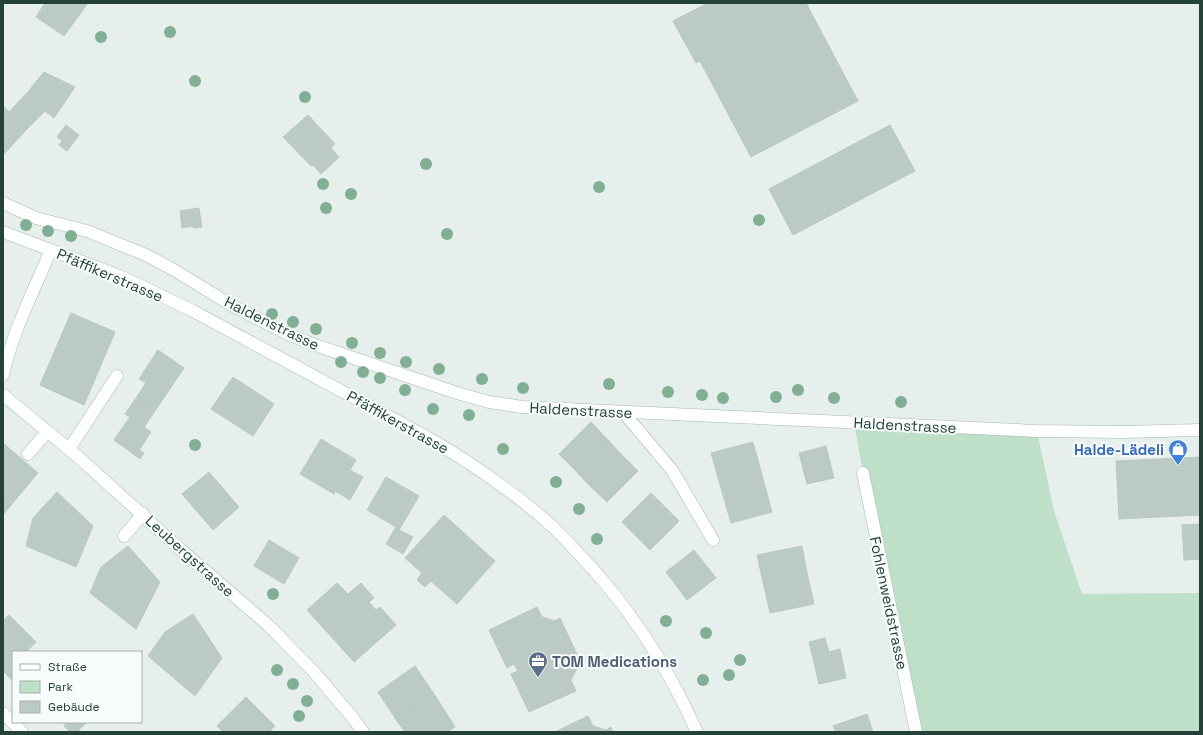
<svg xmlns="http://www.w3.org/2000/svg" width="1203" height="735" viewBox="0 0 1203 735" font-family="'Space Grotesk',sans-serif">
<rect width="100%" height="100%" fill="#e6efeb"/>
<polygon fill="#bfe0c8" points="854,423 1037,431 1054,511 1082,594 1200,593 1200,732 916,732 873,528"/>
<g fill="#bbcac4" stroke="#b8c9c2">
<polygon points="45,3 88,3 64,36 36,17"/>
<polygon points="708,3 806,3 858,101 751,157 700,61 696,63 673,21"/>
<polygon points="44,72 75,87 54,118 45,111 27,93"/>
<polygon points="27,93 45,111 27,129 9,112"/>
<polygon points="3,106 27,129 3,155"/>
<polygon points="308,115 335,144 331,148 339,157 321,174 313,165 311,166 283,137"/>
<polygon points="66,125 79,135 67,151 59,145 62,141 57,137"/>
<polygon points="890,125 915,171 793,235 769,189"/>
<polygon points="199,208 202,227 193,228 193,226 182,228 180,211"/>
<polygon points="71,313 115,332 84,405 40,385"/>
<polygon points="158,350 184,368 155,411 136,398 146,383 139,379"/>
<polygon points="233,377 274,404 253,436 211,409"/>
<polygon points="136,398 155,411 144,427 151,432 139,450 144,453 140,459 114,440 130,417 125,414"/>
<polygon points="591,422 606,438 574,469 559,454"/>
<polygon points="606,438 620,453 588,484 574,469"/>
<polygon points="321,439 356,460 350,470 363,477 350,500 335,491 334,494 300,474"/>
<polygon points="753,442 772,512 731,523 711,453"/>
<polygon points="3,443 38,473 11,505 3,498"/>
<polygon points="826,446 834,478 807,484 799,453"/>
<polygon points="620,453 638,471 607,502 588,484"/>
<polygon points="1200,457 1200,515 1119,519 1116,461"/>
<polygon points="209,472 239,507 213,530 182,494"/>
<polygon points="386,477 419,496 399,530 413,537 403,554 386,544 396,527 367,510"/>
<polygon points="57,492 93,526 76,567 26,546 33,518"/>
<polygon points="651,493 679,521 650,550 622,522"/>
<polygon points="3,498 11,505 3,515"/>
<polygon points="444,515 495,561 457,604 431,581 425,587 417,580 422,573 405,558"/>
<polygon points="1200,524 1200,559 1184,560 1182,525"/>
<polygon points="269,540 299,558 284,584 254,566"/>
<polygon points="128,546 160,582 136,629 90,593 101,567"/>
<polygon points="802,546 807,573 763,582 757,555"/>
<polygon points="694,550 716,578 687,600 666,572"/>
<polygon points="807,573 814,604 770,613 763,582"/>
<polygon points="337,583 348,594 361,583 374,598 369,602 376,610 380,607 396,625 354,662 307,610"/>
<polygon points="537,607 542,617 555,621 560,618 582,665 577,668 571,680 576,691 529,712 511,674 518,671 514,664 507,668 489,630"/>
<polygon points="193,614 222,658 195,696 148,656 165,632"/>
<polygon points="9,615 36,642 26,652 13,652 12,680 3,671 3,621"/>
<polygon points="825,638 829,652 840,649 846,678 819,684 809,642"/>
<polygon points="415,666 436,697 397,721 378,692"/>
<polygon points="246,697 275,726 269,732 223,732 217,726"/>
<polygon points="436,697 455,727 447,732 405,732 397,721"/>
<polygon points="867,714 873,732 836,732 833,726"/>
<polygon points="588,716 593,726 606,730 611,727 613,732 555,732"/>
<polygon points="67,722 87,722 77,732 70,732 64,726"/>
</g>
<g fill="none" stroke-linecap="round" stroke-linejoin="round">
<defs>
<g id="lane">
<polyline points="623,412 672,470 713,540"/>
<polyline points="69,449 117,376"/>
<polyline points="28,454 47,432"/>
<polyline points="124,536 143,514"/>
</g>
<g id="street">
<polyline points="3,203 36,218 87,231 146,255 174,270 231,305 292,336 321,347 457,393 489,402 522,407 1037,431 1123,432 1200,430"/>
<polyline points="3,395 76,455 180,549 268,625 314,672 353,718 363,732"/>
<polyline points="863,473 916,732"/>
<polyline points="3,713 22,732"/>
</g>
<g id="secondary">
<path d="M3,232l117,44 73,35 232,125c45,26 89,56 128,91 8,8 16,16 23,24 52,53 91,114 121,181"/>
<path d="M3,375c9,-42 31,-85 48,-125"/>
</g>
</defs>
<use href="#lane" stroke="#a8b8b2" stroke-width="13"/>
<use href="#street" stroke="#a8b8b2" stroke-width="13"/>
<use href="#secondary" stroke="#a4bbb3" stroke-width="13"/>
<use href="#lane" stroke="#fff" stroke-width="12"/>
<use href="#street" stroke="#fff" stroke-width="12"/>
<use href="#secondary" stroke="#fff" stroke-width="12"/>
</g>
<g fill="#80af93">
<circle cx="170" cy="32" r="6"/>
<circle cx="101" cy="37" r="6"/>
<circle cx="195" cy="81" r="6"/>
<circle cx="305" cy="97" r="6"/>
<circle cx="426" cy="164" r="6"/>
<circle cx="323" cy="184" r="6"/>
<circle cx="599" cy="187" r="6"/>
<circle cx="351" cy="194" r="6"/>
<circle cx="326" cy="208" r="6"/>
<circle cx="759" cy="220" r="6"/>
<circle cx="26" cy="225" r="6"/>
<circle cx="48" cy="231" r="6"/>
<circle cx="447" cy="234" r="6"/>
<circle cx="71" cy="236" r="6"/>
<circle cx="272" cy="314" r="6"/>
<circle cx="293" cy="322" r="6"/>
<circle cx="316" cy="329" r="6"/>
<circle cx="352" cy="343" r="6"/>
<circle cx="380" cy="353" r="6"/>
<circle cx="341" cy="362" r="6"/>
<circle cx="406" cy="362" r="6"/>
<circle cx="439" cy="369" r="6"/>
<circle cx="363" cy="372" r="6"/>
<circle cx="380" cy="378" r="6"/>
<circle cx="482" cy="379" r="6"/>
<circle cx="609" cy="384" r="6"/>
<circle cx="523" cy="388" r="6"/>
<circle cx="405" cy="390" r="6"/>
<circle cx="798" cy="390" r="6"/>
<circle cx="668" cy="392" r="6"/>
<circle cx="702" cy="395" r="6"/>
<circle cx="776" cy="397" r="6"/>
<circle cx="723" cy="398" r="6"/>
<circle cx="834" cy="398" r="6"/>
<circle cx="901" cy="402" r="6"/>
<circle cx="433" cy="409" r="6"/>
<circle cx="469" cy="415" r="6"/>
<circle cx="195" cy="445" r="6"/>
<circle cx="503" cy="449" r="6"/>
<circle cx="556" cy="482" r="6"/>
<circle cx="579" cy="509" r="6"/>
<circle cx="597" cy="539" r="6"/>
<circle cx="273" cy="594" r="6"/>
<circle cx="666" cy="621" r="6"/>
<circle cx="706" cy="633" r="6"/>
<circle cx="740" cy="660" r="6"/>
<circle cx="277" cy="670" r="6"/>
<circle cx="729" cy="675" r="6"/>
<circle cx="703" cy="680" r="6"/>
<circle cx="293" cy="684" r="6"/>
<circle cx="307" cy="701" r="6"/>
<circle cx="299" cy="716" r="6"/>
</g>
<defs>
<symbol id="shop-pin" viewBox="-11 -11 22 30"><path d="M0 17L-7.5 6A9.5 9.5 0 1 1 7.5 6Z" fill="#3f7fe0" stroke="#f7fbf9"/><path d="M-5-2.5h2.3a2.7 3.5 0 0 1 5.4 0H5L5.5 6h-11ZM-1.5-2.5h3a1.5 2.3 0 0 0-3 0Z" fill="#fff"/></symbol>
<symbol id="office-pin" viewBox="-11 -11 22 30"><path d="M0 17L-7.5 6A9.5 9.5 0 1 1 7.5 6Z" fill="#5c6f8a" stroke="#f7fbf9"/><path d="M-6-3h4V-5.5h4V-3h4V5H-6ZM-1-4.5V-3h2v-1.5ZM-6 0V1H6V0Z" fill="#fff"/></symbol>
</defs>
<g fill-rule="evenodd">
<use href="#shop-pin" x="1167" y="438" width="22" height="30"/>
<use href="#office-pin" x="527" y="650" width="22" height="30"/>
</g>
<g text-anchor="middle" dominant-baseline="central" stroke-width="4" stroke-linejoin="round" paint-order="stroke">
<g font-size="15" fill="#24423a" stroke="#f7fbf9">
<text transform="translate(110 275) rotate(23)">Pfäffikerstrasse</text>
<text transform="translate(272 323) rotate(26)">Haldenstrasse</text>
<text transform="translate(581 410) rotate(3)">Haldenstrasse</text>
<text transform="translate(398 422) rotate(29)">Pfäffikerstrasse</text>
<text transform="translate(905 425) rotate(3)">Haldenstrasse</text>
<text transform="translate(190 556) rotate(42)">Leubergstrasse</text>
<text transform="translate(889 603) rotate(78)">Fohlenweidstrasse</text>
</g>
<g font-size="15" font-weight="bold" fill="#366cbe" stroke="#f7fbf9" text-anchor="end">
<text x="1164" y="449">Halde-Lädeli</text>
</g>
<g font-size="15" font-weight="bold" fill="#4e5e75" stroke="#f7fbf9" text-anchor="start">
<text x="552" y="661">TOM Medications</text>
</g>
</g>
<rect width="1203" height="735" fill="none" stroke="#24423a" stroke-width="8"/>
<rect x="12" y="651" width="130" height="72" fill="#f7fbf9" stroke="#a3b1ad"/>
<rect x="20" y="664" width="20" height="6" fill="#ffffff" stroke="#a3b1ad"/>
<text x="48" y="671" font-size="12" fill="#24423a">Straße</text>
<rect x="20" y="681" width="20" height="12" fill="#bfe0c8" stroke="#a3b1ad"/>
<text x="48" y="691" font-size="12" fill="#24423a">Park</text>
<rect x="20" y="701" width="20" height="12" fill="#bbcac4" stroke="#a3b1ad"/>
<text x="48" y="711" font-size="12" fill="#24423a">Gebäude</text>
</svg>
